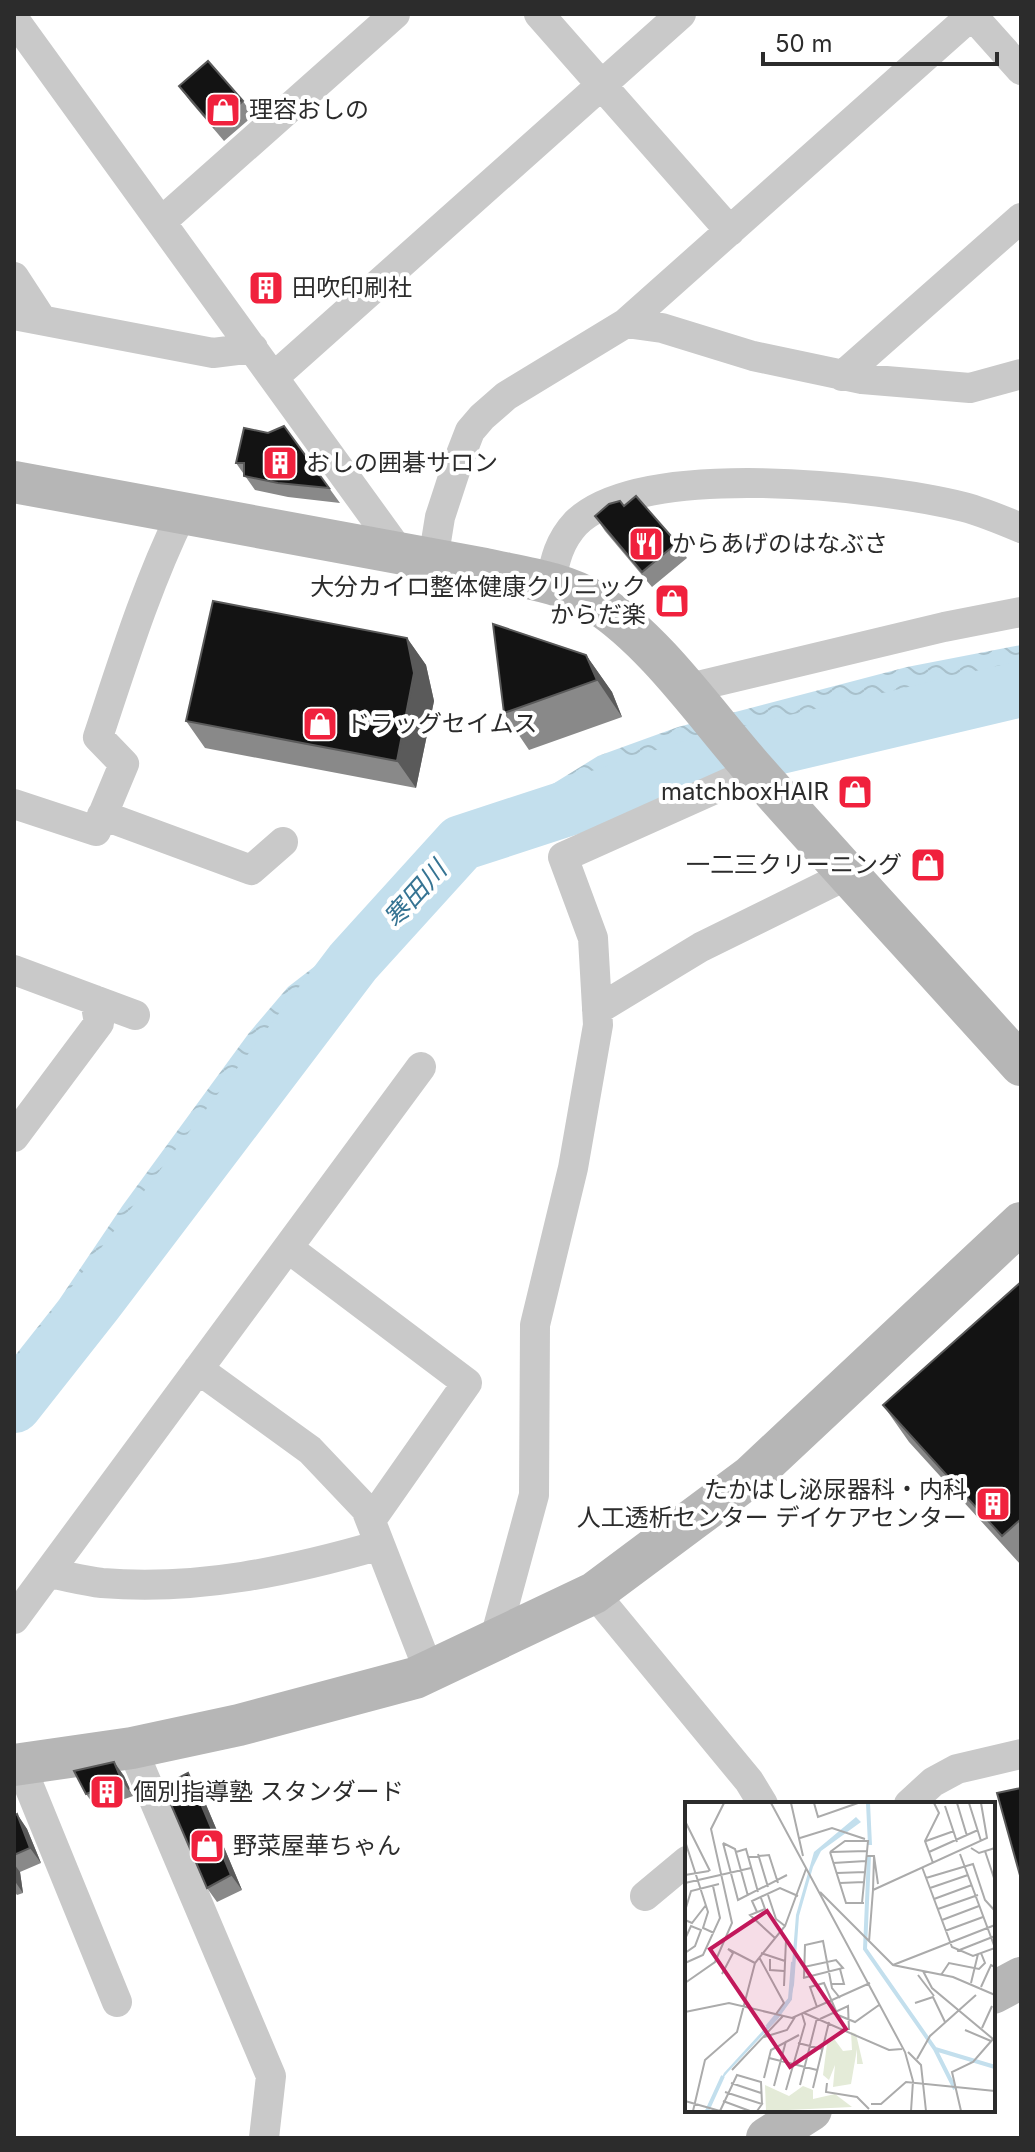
<svg xmlns="http://www.w3.org/2000/svg" width="1035" height="2152" font-family="Inter,'Noto Sans JP',sans-serif">
<defs>
<pattern id="water-waves" width="16" height="10" patternUnits="userSpaceOnUse" patternTransform="scale(2)"><rect width="16" height="10" fill="#c3dfed"/><path d="M0 5q4-4 8 0t8 0" fill="none" stroke="#a8c0cb"/></pattern>
</defs>
<rect width="100%" height="100%" fill="#fff"/>
<path fill="url(#water-waves)" d="M 1021,645 L 1021,695 L 773,742 L 652,773 L 636,769 L 596,778 L 495,823 L 304,998 L 257,1053 L 171,1164 L 124,1278 L 97,1317 L 14,1418 L 14,1357 L 59,1300 L 123,1205 L 249,1033 L 288,987 L 389,909 L 472,822 L 488,811 L 543,790 L 598,756 L 678,727 L 907,667 Z"/>
<g fill="none" stroke-linecap="round" stroke-linejoin="round">
<path stroke="#c3dfed" stroke-width="56" d="M 14,1405 L 96,1301 L 353,962 L 461,843 L 700,765 L 1021,689"/>
<path stroke="#c9c9c9" stroke-width="30" d="M 539,14 L 730,231
M 971,14 L 1021,70
M 14,19 L 401,554
M 161,222 L 395,14
M 14,277 L 42,320
M 14,315 L 213,353 L 253,348
M 626,323 L 662,328 L 753,356 L 862,379 L 970,388 L 1021,374
M 842,376 L 1021,218
M 274,377 L 681,14
M 433,560 L 440,517 L 458,462 L 470,431 L 482,417 L 506,396 L 626,323 L 973,14
M 550,584 C 555,560 559,541 576,523 C 641,459 880,486 964,507 C 983,512 1002,520 1021,528
M 685,689 L 944,627 L 1021,612
M 14,804 L 96,831 L 124,764 L 98,737 C 123,662 147,584 182,513
M 102,815 L 251,870 L 283,842
M 14,970 L 135,1015
M 597,1010 L 701,947 L 849,874
M 14,1137 L 99,1023 L 95,1000
M 288,1248 L 467,1383 L 371,1520
M 198,1369 L 310,1450 L 366,1509 L 429,1671
M 48,1573 C 66,1576 84,1581 102,1583 C 197,1591 290,1571 380,1545
M 594,1593 L 749,1781 L 763,1804
M 14,1619 L 421,1067
M 494,1642 L 534,1495 L 535,1325 L 573,1168 L 598,1025 L 593,938 L 563,857 L 755,771
M 132,1748 L 271,2076 L 264,2138
M 20,1764 L 117,2002
M 909,1804 L 933,1782 L 957,1769 L 1021,1754
M 645,1896 L 687,1861"/>
<path stroke="#b6b6b6" stroke-width="42" d="M 14,482 L 485,569 C 521,577 563,582 595,602 C 657,642 708,718 757,773 C 844,871 933,967 1021,1065
M 14,1765 L 132,1748 L 239,1725 L 415,1678 L 594,1593 L 751,1476 L 1021,1223
M 993,1993 L 1021,1978
M 767,2138 L 811,2110"/>
</g>
<path fill="#898989" d="M 179,86 L 243,101 L 253,116 L 224,141 L 190,101 Z
M 284,426 L 340,503 L 288,497 L 255,490 L 236,463 L 268,433 Z
M 624,506 L 677,543 L 687,558 L 652,587 L 605,531 L 595,516 Z
M 407,638 L 426,665 L 434,701 L 416,788 L 205,748 L 186,721 Z
M 586,655 L 612,692 L 622,717 L 529,750 L 504,713 Z
M 1021,1282 L 1021,1565 L 909,1442 L 883,1405 Z
M 114,1762 L 124,1776 L 133,1796 L 97,1809 L 86,1794 Z
M 199,1788 L 242,1890 L 217,1902 L 207,1888 Z
M 17,1814 L 27,1829 L 41,1863 L 20,1872 L 23,1893 L 17,1895 L 14,1891 L 14,1816 Z"/>
<path fill="#5a5a5a" d="M 407,638 L 426,665 L 434,701 L 416,788 L 397,761 Z
M 586,655 L 612,692 L 622,717 L 597,680 Z
M 114,1762 L 124,1776 L 133,1796 L 122,1781 Z
M 188,1773 L 199,1788 L 242,1890 L 231,1875 Z
M 17,1814 L 27,1829 L 41,1863 L 30,1848 Z
M 14,1864 L 20,1872 L 23,1893 L 14,1880 Z"/>
<path fill="#131313" stroke="#5a5a5a" stroke-width="2" d="M 208,61 L 243,101 L 214,127 L 179,86 Z
M 284,426 L 329,488 L 278,483 L 244,476 L 244,463 L 236,463 L 244,428 L 268,433 Z
M 636,496 L 677,543 L 642,572 L 595,516 L 609,504 L 620,501 L 624,506 Z
M 213,601 L 407,638 L 414,673 L 397,761 L 186,721 Z
M 493,624 L 586,655 L 597,680 L 504,713 Z
M 1021,1282 L 1021,1519 L 1002,1536 L 883,1405 Z
M 114,1762 L 122,1781 L 86,1794 L 74,1771 Z
M 188,1773 L 231,1875 L 207,1888 L 163,1786 Z
M 1021,1788 L 1021,1879 L 997,1793 Z
M 17,1814 L 30,1848 L 14,1855 L 14,1816 Z"/>
<defs>
<symbol id="shop-square" viewBox="-11 -11 22 22"><rect x="-9" y="-9" width="18" height="18" rx="4" fill="#f0213d" stroke="#fff"/><path d="M-5-2.5h2.3a2.7 3.5 0 0 1 5.4 0H5L5.5 6h-11ZM-1.5-2.5h3a1.5 2.3 0 0 0-3 0Z" fill="#fff"/></symbol>
<symbol id="building-square" viewBox="-11 -11 22 22"><rect x="-9" y="-9" width="18" height="18" rx="4" fill="#f0213d" stroke="#fff"/><path d="M-4-6H4V6H1V3H-1V6H-4ZM-2.5-4.3h1.7v1.8h-1.7ZM.8-4.3h1.7v1.8H.8ZM-2.5-1h1.7V.8h-1.7ZM.8-1h1.7V.8H.8Z" fill="#fff"/></symbol>
<symbol id="restaurant-square" viewBox="-11 -11 22 22"><rect x="-9" y="-9" width="18" height="18" rx="4" fill="#f0213d" stroke="#fff"/><path d="M-5-6h1v4h1v-4h1v4h1v-4h1v5L-1.5 .5V6h-2V.5L-5-1ZM5-6V6H3V1.5H1.5Q1.5-4 5-6Z" fill="#fff"/></symbol>
</defs>
<g fill-rule="evenodd">
<use href="#shop-square" x="203" y="90" width="40" height="40"/>
<use href="#building-square" x="246" y="268" width="40" height="40"/>
<use href="#building-square" x="260" y="443" width="40" height="40"/>
<use href="#restaurant-square" x="626" y="524" width="40" height="40"/>
<use href="#shop-square" x="652" y="581" width="40" height="40"/>
<use href="#shop-square" x="300" y="704" width="40" height="40"/>
<use href="#shop-square" x="835" y="772" width="40" height="40"/>
<use href="#shop-square" x="908" y="845" width="40" height="40"/>
<use href="#building-square" x="973" y="1484" width="40" height="40"/>
<use href="#building-square" x="87" y="1772" width="40" height="40"/>
<use href="#shop-square" x="187" y="1826" width="40" height="40"/>
</g>
<g text-anchor="middle" stroke-width="8" stroke-linejoin="round" paint-order="stroke">
<g font-size="24" fill="#2c2c2c" stroke="#fff" text-anchor="start">
<text x="249" y="118">理容おしの</text>
<text x="292" y="296">田吹印刷社</text>
<text x="306" y="471">おしの囲碁サロン</text>
<text x="672" y="552">からあげのはなぶさ</text>
<text x="646" y="595" text-anchor="end">大分カイロ整体健康クリニック<tspan x="646" dy="28">からだ楽</tspan></text>
<text x="346" y="732">ドラッグセイムス</text>
<text x="829" y="800" text-anchor="end">matchboxHAIR</text>
<text x="902" y="873" text-anchor="end">一二三クリーニング</text>
<text x="967" y="1498" text-anchor="end">たかはし泌尿器科・内科<tspan x="967" dy="28">人工透析センター デイケアセンター</tspan></text>
<text x="133" y="1800">個別指導塾 スタンダード</text>
<text x="233" y="1854">野菜屋華ちゃん</text>
</g>
<g font-size="26" font-style="italic" fill="#367493" stroke="#fff">
<text transform="translate(415 894) rotate(-48)" y="9">寒田川</text>
</g>
</g>
<g transform="translate(685 1802)">
<rect width="310" height="310" fill="#fff"/>
<path d="M 166,230 L 171,232 L 178,262 L 172,262 L 172,247 L 166,282 L 148,285 L 150,263 L 144,278 L 138,273 L 142,242 L 147,234 L 158,249 L 167,248 ZM 80,283 L 104,294 L 118,284 L 128,288 L 128,297 L 150,292 L 167,305 L 81,309 Z" fill="#e4ebd8"/>
<path d="M 171,15 L 176,20 L 136,49 L 128,65 L 114,114 L 109,183 L 105,200 L 93,217 L 43,270 L 33,282 L 22,307 L 20,309 L 39,271 L 104,200 L 111,113 L 129,50 Z" fill="#c3dfed"/>
<path fill="none" stroke="#c3dfed" stroke-width="4" d="M 183,1 L 185,43M 184,53 L 180,147 L 250,247 L 270,287M 82,225 L 105,197 L 108,160M 250,247 L 310,265M 22,309 L 38,274"/>
<path fill="none" stroke="#ababab" stroke-width="2" d="M 86,1 L 220,250 L 228,279 L 226,309M 106,1 L 118,54M 129,1 L 133,15 L 173,1M 272,1 L 282,34M 284,1 L 296,39M 260,4 L 272,40M 0,19 L 25,69M 115,36 L 147,26 L 180,37M 0,39 L 23,110 L 18,126 L 29,131M 241,39 L 269,29M 38,41 L 53,98 L 102,73M 38,41 L 50,47 L 63,94M 286,46 L 294,51 L 310,46M 300,49 L 310,79M 51,50 L 61,47 L 73,90M 145,50 L 160,39 L 183,39 L 177,101M 145,50 L 161,101 L 179,101M 146,50 L 182,49M 244,50 L 293,28M 73,52 L 83,85M 181,54 L 189,54 L 193,82M 63,55 L 84,53 L 93,81M 148,61 L 181,59M 248,61 L 240,39 L 254,11 L 249,1M 237,65 L 267,145 L 288,154 L 310,146 L 275,52M 152,71 L 180,70M 0,73 L 24,69M 241,76 L 288,62 L 300,98 L 310,109M 0,81 L 66,66M 155,81 L 179,80M 245,86 L 283,73M 188,88 L 189,55M 135,90 L 208,163 L 268,175 L 310,193M 83,93 L 91,117 L 100,124M 76,96 L 80,107 L 65,113 L 90,136M 249,97 L 287,83M 253,107 L 293,93M 0,109 L 6,89 L 34,82M 72,110 L 67,99 L 95,86 L 113,94M 0,118 L 7,121 L 21,103M 257,118 L 294,104M 260,129 L 298,115M 0,137 L 6,124 L 16,128 L 10,144 L 0,151M 184,140 L 188,88 L 302,36 L 296,1M 272,149 L 310,134M 76,151 L 100,159M 74,155 L 99,201 L 91,212M 85,157 L 85,168 L 99,169M 0,161 L 18,153 L 35,116 L 28,84M 208,163 L 310,123M 238,169 L 247,186 L 308,237M 37,172 L 48,151 L 43,147 L 70,161M 233,173 L 249,194M 256,173 L 264,161 L 294,167 L 300,161 L 296,151M 119,175 L 120,143 L 138,139 L 147,186 L 155,196M 118,176 L 158,166 L 151,158 L 119,165M 0,181 L 30,160 L 47,121 L 26,27 L 39,1M 286,181 L 293,152M 147,182 L 159,182 L 155,167M 99,184 L 101,138M 296,185 L 306,163 L 310,165M 230,201 L 248,195 L 260,220M 132,205 L 125,185 L 139,181 L 151,209M 0,210 L 44,201 L 107,216 L 185,181M 119,211 L 204,248 L 217,247M 148,211 L 170,220 L 194,203M 135,217 L 163,204 L 164,228M 297,226 L 307,204M 280,228 L 306,239M 79,235 L 102,228 L 110,215M 113,241 L 137,247M 223,250 L 236,263 L 241,309M 84,256 L 132,268M 232,257 L 245,234 L 291,193M 47,268 L 98,214M 79,276 L 86,248 L 114,233M 46,281 L 76,291M 142,281 L 141,290 L 172,295 L 184,307M 115,283 L 132,216M 89,284 L 101,239M 128,286 L 144,220M 101,288 L 120,222 L 117,212M 40,290 L 77,302 L 72,309M 0,299 L 35,309M 38,299 L 65,309M 186,302 L 196,302 L 221,280 L 310,289M 8,309 L 20,258 L 52,230 L 70,161 L 100,124 L 121,67M 35,309 L 52,273 L 76,280 L 77,302M 276,309 L 267,270 L 288,260 L 308,237"/>
<path fill="#c2185b" fill-opacity="0.15" stroke="#c2185b" stroke-width="4" d="M 82,109 L 161,227 L 105,265 L 25,147 Z"/>
<rect width="310" height="310" fill="none" stroke="#2c2c2c" stroke-width="4"/>
</g>
<rect width="1035" height="2152" fill="none" stroke="#2c2c2c" stroke-width="32"/>
<path d="M763 52v12h234v-12" fill="none" stroke="#2c2c2c" stroke-width="4"/>
<text x="775" y="52" font-size="24" fill="#2c2c2c" stroke="#ffffff" stroke-width="6" paint-order="stroke">50 m</text>
</svg>
